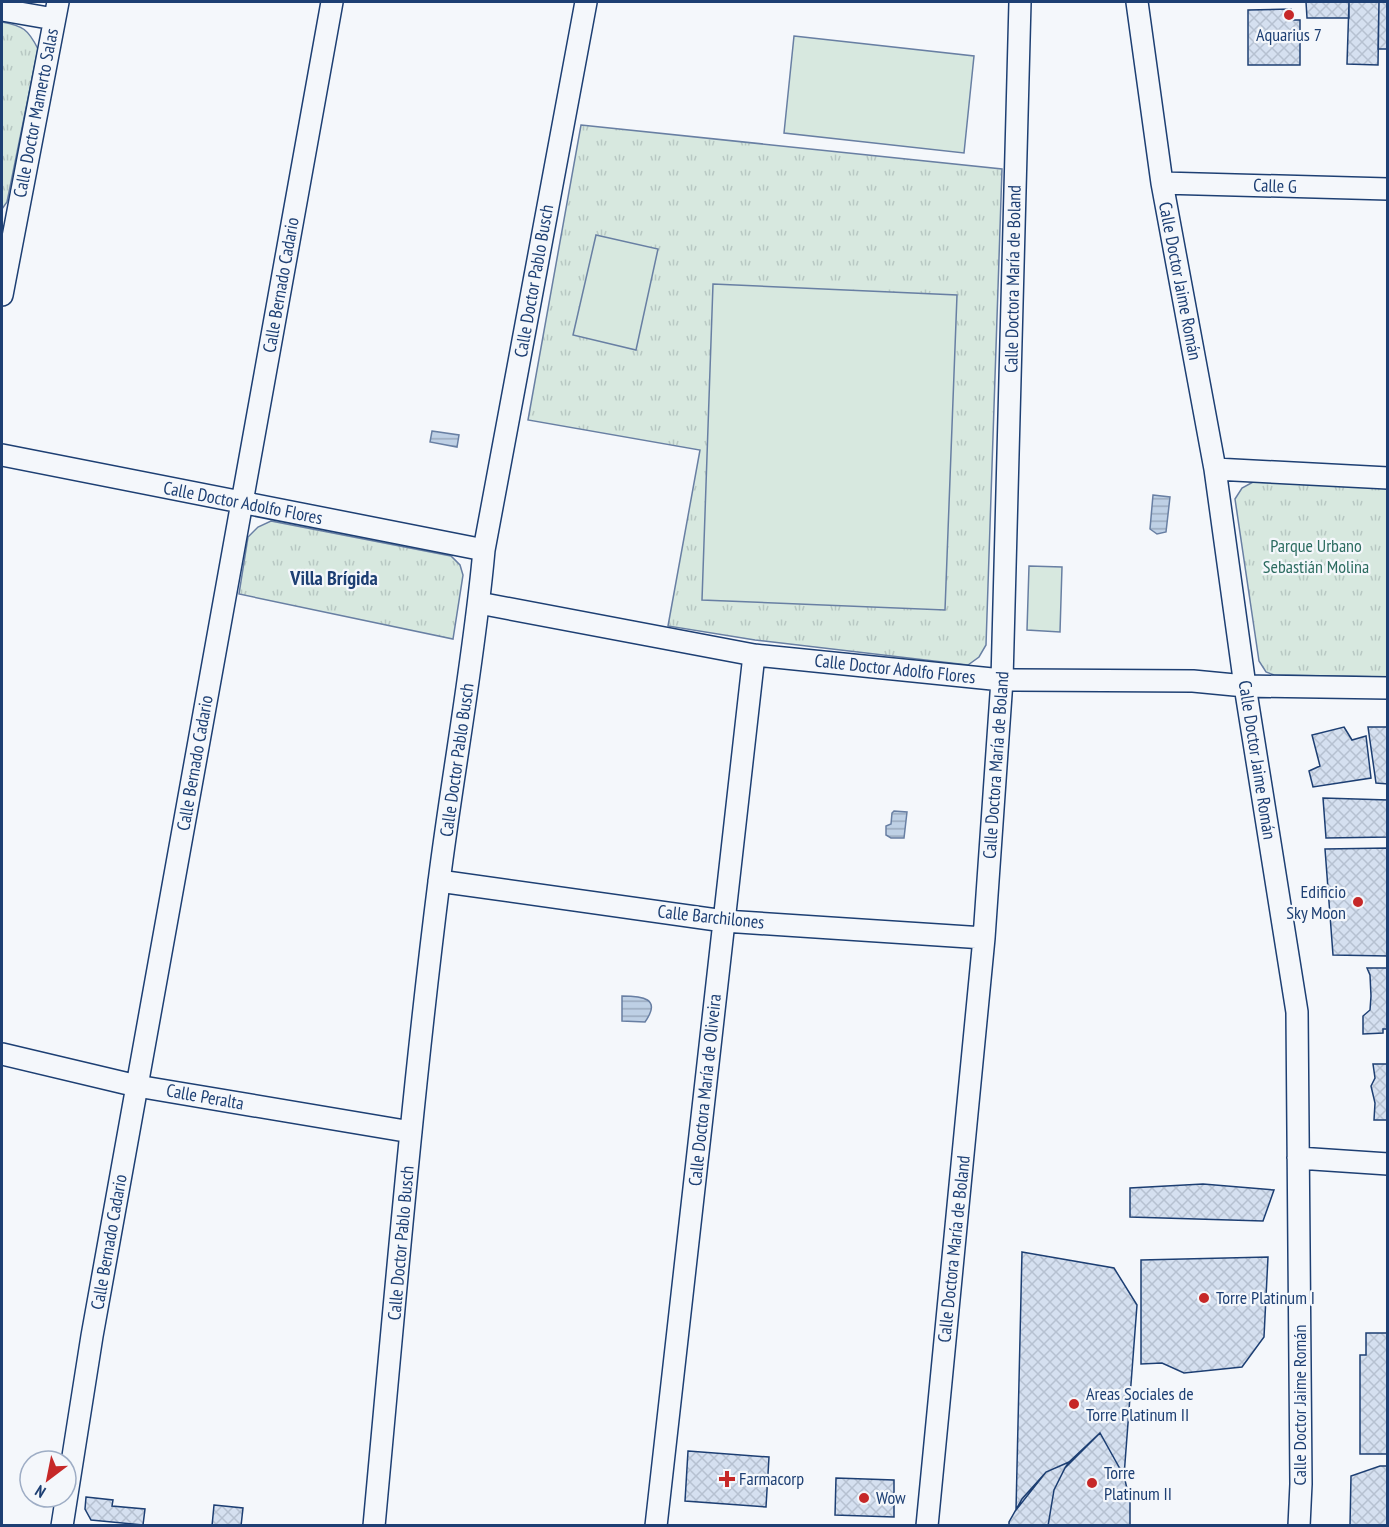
<svg xmlns="http://www.w3.org/2000/svg" width="1389" height="1527" font-family="'PT Sans Narrow',sans-serif">
<defs>
<pattern id="park-tufts" width="24" height="20" patternUnits="userSpaceOnUse" patternTransform="scale(1.5)"><rect width="24" height="20" fill="#d7e8df"/><path d="M3 7l-1-3M5 7V3M7 7l1-3M15 17l-1-3M17 17v-4M19 17l1-3" fill="none" stroke="#b8c8c3"/></pattern>
<pattern id="water-rules" width="6" height="5" patternUnits="userSpaceOnUse" patternTransform="scale(1.5)"><rect width="6" height="5" fill="#bed0e5"/><path d="M0 2.5h6" fill="none" stroke="#9aaabe"/></pattern>
<pattern id="building-cross-hatch" width="8" height="8" patternUnits="userSpaceOnUse" patternTransform="scale(1.5)"><rect width="8" height="8" fill="#d5e0f0"/><path d="M0 0l8 8M0 8l8-8" fill="none" stroke="#b6c1d1"/></pattern>
</defs>
<rect width="100%" height="100%" fill="#f4f7fb"/>
<path fill="url(#park-tufts)" stroke="#687fa3" stroke-width="1.5" d="M 2,22 C 23,26 28,29 38,49 L 7,202 L 2,209 Z
M 581,125 L 1002,169 L 986,645 L 979,657 L 968,665 L 755,640 L 668,626 L 700,450 L 528,420 Z
M 1253,482 L 1387,488 L 1387,677 L 1274,675 L 1266,672 L 1259,661 L 1235,499 L 1242,488 Z
M 271,521 L 451,556 L 460,565 L 463,575 L 453,639 L 239,594 L 248,537 L 258,527 Z"/>
<path fill="#d7e8df" stroke="#687fa3" stroke-width="1.5" d="M 794,36 L 974,56 L 964,153 L 784,133 Z
M 596,235 L 658,249 L 636,350 L 573,335 Z
M 713,284 L 957,295 L 945,610 L 702,600 Z
M 1029,566 L 1062,567 L 1060,632 L 1027,630 Z"/>
<path fill="url(#water-rules)" stroke="#687fa3" stroke-width="1.5" d="M 432,431 L 459,435 L 457,447 L 430,442 Z
M 1153,495 L 1170,497 L 1166,532 L 1157,534 L 1150,529 Z
M 894,811 L 907,812 L 904,838 L 891,838 L 886,835 L 886,826 L 891,824 L 892,813 Z
M 622,996 C 642,996 662,998 645,1022 L 622,1021 Z"/>
<path fill="url(#building-cross-hatch)" stroke="#1d3f73" stroke-width="1.5" d="M 1306,2 L 1349,2 L 1349,18 L 1307,18 Z
M 1349,2 L 1379,2 L 1378,65 L 1347,64 Z
M 1379,2 L 1388,2 L 1388,49 L 1378,49 Z
M 1291,9 L 1291,20 L 1300,20 L 1300,65 L 1248,65 L 1248,10 Z
M 1344,727 L 1352,740 L 1366,736 L 1371,778 L 1313,787 L 1309,771 L 1320,766 L 1312,735 Z
M 1368,727 L 1388,727 L 1388,784 L 1376,783 Z
M 1323,798 L 1388,800 L 1388,837 L 1326,838 Z
M 1388,848 L 1388,956 L 1333,955 L 1325,849 Z
M 1367,968 L 1388,968 L 1388,1029 L 1383,1029 L 1383,1033 L 1363,1034 L 1363,1016 L 1370,1010 L 1371,996 L 1370,975 Z
M 1373,1064 L 1388,1064 L 1388,1120 L 1374,1120 L 1375,1103 L 1371,1086 L 1375,1078 Z
M 1203,1184 L 1274,1190 L 1263,1221 L 1130,1217 L 1130,1188 Z
M 1022,1252 L 1114,1268 L 1137,1305 L 1124,1476 L 1100,1433 L 1069,1462 L 1046,1472 L 1016,1510 Z
M 1268,1257 L 1264,1337 L 1242,1367 L 1184,1373 L 1162,1363 L 1141,1364 L 1141,1260 Z
M 1366,1333 L 1388,1333 L 1388,1454 L 1360,1454 L 1360,1355 L 1366,1355 Z
M 1100,1433 L 1124,1476 L 1130,1501 L 1130,1526 L 1048,1526 L 1054,1490 L 1065,1468 Z
M 688,1451 L 769,1457 L 766,1507 L 685,1501 Z
M 1069,1462 L 1065,1468 L 1054,1490 L 1048,1526 L 1009,1526 L 1009,1522 L 1022,1499 L 1046,1472 Z
M 1380,1466 L 1388,1466 L 1388,1526 L 1350,1526 L 1351,1476 Z
M 836,1478 L 894,1480 L 894,1517 L 835,1515 Z
M 86,1497 L 113,1500 L 112,1506 L 145,1509 L 143,1525 L 91,1520 L 85,1509 Z
M 214,1505 L 243,1508 L 241,1526 L 212,1526 Z"/>
<g fill="none" stroke-linecap="round" stroke-linejoin="round">
<defs>
<path id="street" d="M 1137,2 L 1162,183 L 1215,469 L 1245,686 L 1297,1012 L 1301,1484 L 1299,1526
M 2,10 L 54,19
M 1162,183 L 1388,189
M 2,295 L 58,2
M 2,455 L 484,550
M 1215,469 L 1388,478
M 479,603 L 754,655 L 1002,680 L 1193,681 L 1245,686 L 1388,688
M 439,881 L 724,921 L 984,938
M 2,1054 L 137,1086 L 411,1132
M 1298,1158 L 1388,1164
M 62,1526 L 92,1336 L 332,2
M 374,1526 C 394,1311 412,1096 439,882 C 453,771 474,661 484,550 L 586,2
M 656,1526 L 754,655
M 927,1526 L 984,938 L 1002,680 L 1020,2"/>
</defs>
<use href="#street" stroke="#1d3f73" stroke-width="24"/>
<use href="#street" stroke="#f4f7fb" stroke-width="21"/>
</g>
<g fill="#c62828" stroke="#f4f7fb" stroke-width="2">
<circle cx="1289" cy="15" r="6"/>
<circle cx="1358" cy="902" r="6"/>
<circle cx="1204" cy="1298" r="6"/>
<circle cx="1074" cy="1404" r="6"/>
<path d="M724 1470h6v6h6v6h-6v6h-6v-6h-6v-6h6z"/>
<circle cx="1092" cy="1483" r="6"/>
<circle cx="864" cy="1498" r="6"/>
</g>
<g text-anchor="middle" stroke-width="4.5" stroke-linejoin="round" paint-order="stroke">
<g font-size="18" fill="#1d3f73" stroke="#f4f7fb" text-anchor="start">
<text x="1289" y="41" text-anchor="middle">Aquarius 7</text>
<text x="1346" y="898" text-anchor="end">Edificio<tspan x="1346" dy="21">Sky Moon</tspan></text>
<text x="1216" y="1304">Torre Platinum I</text>
<text x="1086" y="1400">Areas Sociales de<tspan x="1086" dy="21">Torre Platinum II</tspan></text>
<text x="1104" y="1479">Torre<tspan x="1104" dy="21">Platinum II</tspan></text>
<text x="739" y="1485">Farmacorp</text>
<text x="876" y="1504">Wow</text>
</g>
<g font-size="18" fill="#1d3f73" stroke="#f4f7fb">
<text transform="translate(36 113) rotate(-79)" y="6">Calle Doctor Mamerto Salas</text>
<text transform="translate(1275 186) rotate(2)" y="6">Calle G</text>
<text transform="translate(1013 279) rotate(-89)" y="6">Calle Doctora María de Boland</text>
<text transform="translate(534 281) rotate(-80)" y="6">Calle Doctor Pablo Busch</text>
<text transform="translate(1180 281) rotate(79)" y="6">Calle Doctor Jaime Román</text>
<text transform="translate(281 285) rotate(-80)" y="6">Calle Bernado Cadario</text>
<text transform="translate(243 503) rotate(11)" y="6">Calle Doctor Adolfo Flores</text>
<text transform="translate(895 669) rotate(6)" y="6">Calle Doctor Adolfo Flores</text>
<text transform="translate(457 760) rotate(-82)" y="6">Calle Doctor Pablo Busch</text>
<text transform="translate(1257 760) rotate(81)" y="6">Calle Doctor Jaime Román</text>
<text transform="translate(195 763) rotate(-80)" y="6">Calle Bernado Cadario</text>
<text transform="translate(996 765) rotate(-86)" y="6">Calle Doctora María de Boland</text>
<text transform="translate(711 917) rotate(6)" y="6">Calle Barchilones</text>
<text transform="translate(705 1090) rotate(-84)" y="6">Calle Doctora María de Oliveira</text>
<text transform="translate(205 1097) rotate(10)" y="6">Calle Peralta</text>
<text transform="translate(109 1242) rotate(-80)" y="6">Calle Bernado Cadario</text>
<text transform="translate(401 1243) rotate(-85)" y="6">Calle Doctor Pablo Busch</text>
<text transform="translate(954 1249) rotate(-84)" y="6">Calle Doctora María de Boland</text>
<text transform="translate(1300 1405) rotate(-90)" y="6">Calle Doctor Jaime Román</text>
</g>
<g font-size="18" fill="#2c6c60" stroke="#f4f7fb">
<text x="1316" y="552">Parque Urbano<tspan x="1316" dy="21">Sebastián Molina</tspan></text>
</g>
<g font-size="20" font-weight="bold" fill="#1d3f73" stroke="#f4f7fb">
<text x="334" y="585">Villa Brígida</text>
</g>
</g>
<rect width="1389" height="1527" fill="none" stroke="#1d3f73" stroke-width="6"/>
<g transform="translate(48 1479) rotate(212)"><circle r="28" fill="#f4f7fb" stroke="#9eadc5" stroke-width="1.5"/>
<path d="M0-4.5L10 22L0 15L-10 22Z" fill="#c62828"/>
<text y="-9" font-size="16" font-weight="bold" text-anchor="middle" fill="#1d3f73">N</text>
</g>
</svg>
